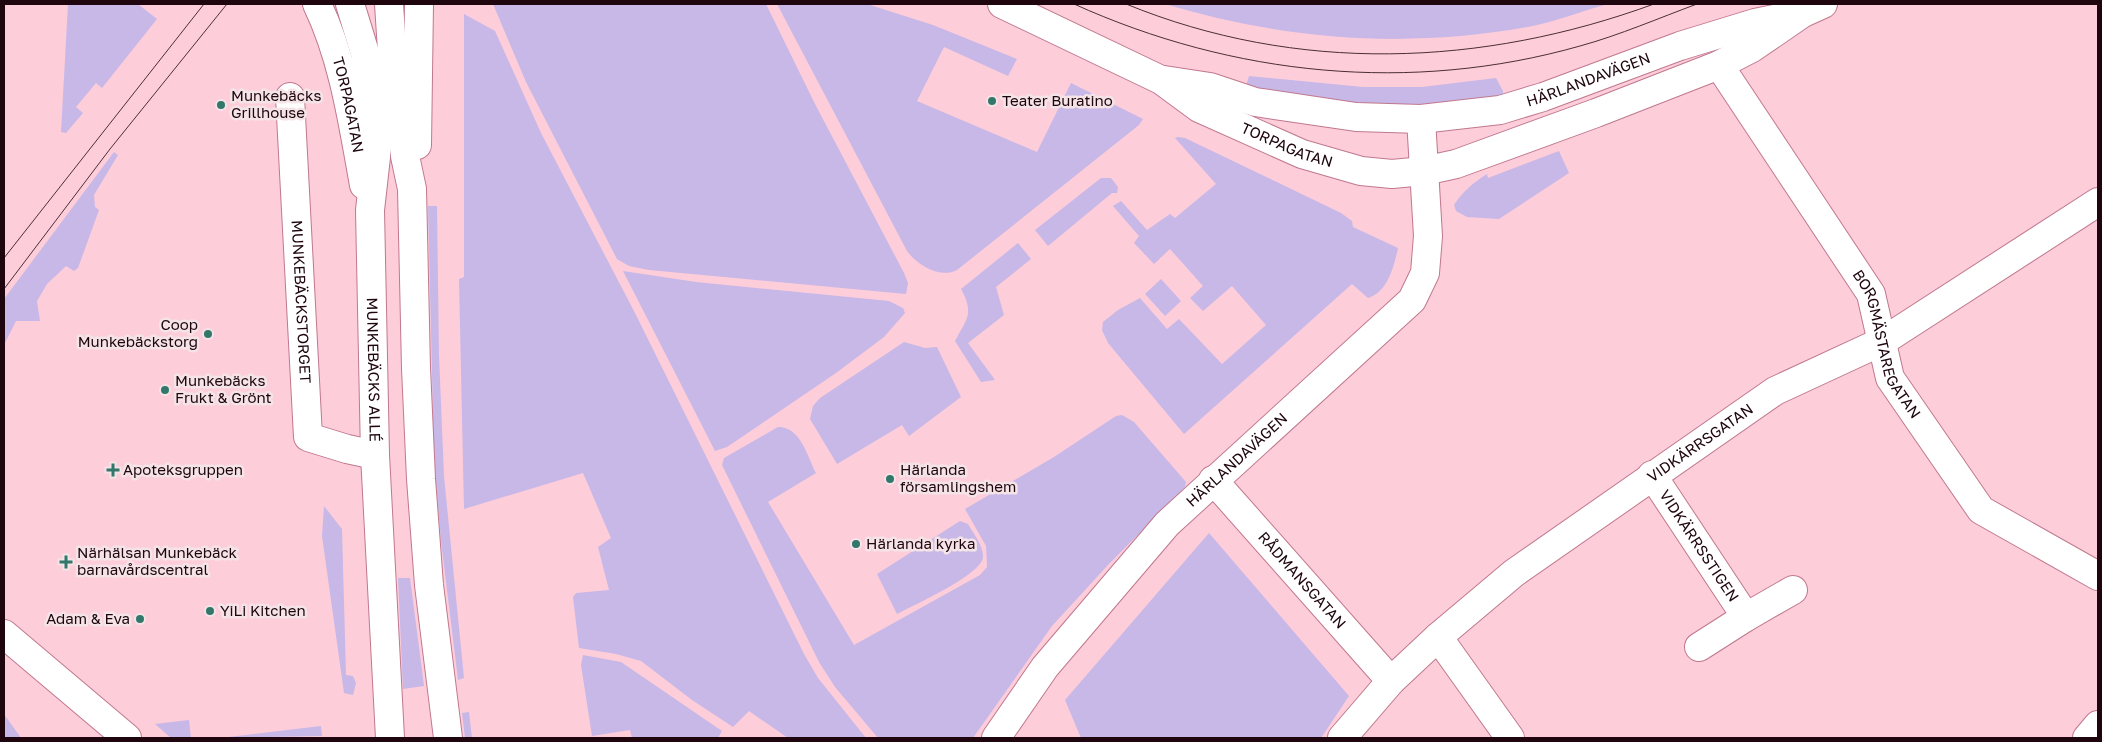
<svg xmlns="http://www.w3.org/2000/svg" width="2102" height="742" font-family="'Golos Text',sans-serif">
<rect width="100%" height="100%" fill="#fdcdda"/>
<path fill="#c7b8e7" d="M 68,4 L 138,4 L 157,19 L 102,88 L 96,83 L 76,107 L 83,113 L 66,133 L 61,132 Z
M 493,4 L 766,4 L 815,104 L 904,273 L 908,283 L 906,294 L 649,270 L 629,266 L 617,259 L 526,82 Z
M 777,4 L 867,4 L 933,25 L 1017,59 L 1008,76 L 944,47 L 917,101 L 1037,152 L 1071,83 L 1143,119 L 1139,125 L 957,270 C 940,279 917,265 907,251 Z
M 1165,4 L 1608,4 C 1582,11 1555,22 1528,27 C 1406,49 1284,40 1165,4 Z
M 464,14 L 495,31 L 541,133 L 635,313 L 804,654 L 818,678 L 866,738 L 788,738 L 749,711 L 733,727 L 692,700 L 641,661 L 616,654 L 579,648 L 573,597 L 576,593 L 609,590 L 598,547 L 611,538 L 583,473 L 464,509 L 459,279 L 464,277 Z
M 1249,76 L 1363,87 L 1422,87 L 1496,78 L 1503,91 L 1503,100 L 1447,107 L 1331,104 L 1246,86 Z
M 1178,137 L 1185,138 L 1341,213 L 1352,221 L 1353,227 L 1398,248 C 1394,266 1388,292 1368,298 L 1352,284 L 1184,434 L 1108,343 L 1102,330 L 1103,322 L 1118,310 L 1140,298 L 1167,329 L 1179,319 L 1222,364 L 1266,325 L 1232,286 L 1203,311 L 1190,298 L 1203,286 L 1170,249 L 1154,264 L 1134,243 L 1139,236 L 1113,206 L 1121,201 L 1147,230 L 1170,214 L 1175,218 L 1216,184 L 1175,138 Z
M 1559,151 L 1569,173 L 1499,219 L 1467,217 L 1456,211 L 1454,205 C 1463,191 1473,183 1487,174 L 1488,178 Z
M 114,152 L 118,155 L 94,195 L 95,207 L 99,210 L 78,268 L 74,271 L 66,266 L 47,284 L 37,301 L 40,321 L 16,321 L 4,345 L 4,299 Z
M 1101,178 L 1111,178 L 1118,187 L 1117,193 L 1112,193 L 1048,246 L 1035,230 Z
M 428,206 L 437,206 L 439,355 L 444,476 L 464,678 L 458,680 L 441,541 L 434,459 Z
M 1018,243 L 1031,259 L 996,287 L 1004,315 L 968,343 L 995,380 L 981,382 L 955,341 C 966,319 975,315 961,289 Z
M 623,271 L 696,282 L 889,301 L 903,308 L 905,313 L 884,337 L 836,373 L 727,447 L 715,451 Z
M 1161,279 L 1181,301 L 1165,316 L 1145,294 Z
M 904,342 L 925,348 L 937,347 L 961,397 L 909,436 L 902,425 L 837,464 L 810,419 L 813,406 L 820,398 Z
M 1122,415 L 1134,422 L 1186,482 L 1185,487 L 1108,565 L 1052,626 L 973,738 L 878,738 L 835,687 L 819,662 L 722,465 L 724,458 L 778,427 C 801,427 807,456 816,473 L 768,502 L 854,645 L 980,575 L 987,567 L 986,546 L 965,509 L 1054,457 L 1116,416 Z
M 324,506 L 342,529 L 346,675 L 353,676 L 356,683 L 353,695 L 344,693 L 322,536 Z
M 960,521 L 968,524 C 973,533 983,545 983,556 C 984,574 913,605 897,614 L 877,574 Z
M 1209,533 L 1349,696 L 1321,738 L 1081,738 L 1065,700 Z
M 410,578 L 424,686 L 403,689 L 398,578 Z
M 583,655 L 621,662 L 722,731 L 718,738 L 632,738 L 630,730 L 592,736 L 581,665 Z
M 469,712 L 472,738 L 465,738 L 462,713 Z
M 4,714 L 21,738 L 4,738 Z
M 189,720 L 191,738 L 171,738 L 155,724 Z
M 321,726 L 322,736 L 220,738 Z"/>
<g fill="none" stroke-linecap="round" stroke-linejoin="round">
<defs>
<g id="minor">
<path id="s1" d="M 1719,65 L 1871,294 L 1890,378 L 1981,510 L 2098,576"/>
<path id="s2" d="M 290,97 L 308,437 L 347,449 L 375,455"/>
<path id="s3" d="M 1652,475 L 1746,617 L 1699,647"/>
<path id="s4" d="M 1213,480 L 1391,681"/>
<path d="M 1746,617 L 1793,590"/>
<path d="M 4,634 L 127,738"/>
<path d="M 1438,637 L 1510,738"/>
<path id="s5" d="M 996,738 L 1045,667 L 1167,524 L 1412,300 L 1425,273 L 1428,236 L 1421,119"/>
<path id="s6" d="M 1342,738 L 1391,681 L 1438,637 L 1514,573 L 1775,391 L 1883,341 L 2098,202"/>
<path d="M 2087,738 L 2098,725"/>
</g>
<g id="tertiary">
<path id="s7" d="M 317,4 C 344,60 353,125 364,185"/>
<path id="s8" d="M 350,4 L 365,53 L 376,131 L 376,157 L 370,210 L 375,455 L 390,738"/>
<path d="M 389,4 L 393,66 L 405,156 L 412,189 L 416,368 L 421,479 L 429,585 L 448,738"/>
<path id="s9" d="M 1002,4 L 1161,80 L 1199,108 L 1302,154 L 1361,171 L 1392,174 L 1424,171 L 1456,164 L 1596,113 L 1719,65 L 1752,48 L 1803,13"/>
<path id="s10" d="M 1164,80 L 1210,87 L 1255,102 L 1356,117 L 1421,119 L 1500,110 L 1543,97 L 1680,46 L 1755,23 L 1803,13 L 1823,4"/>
<path d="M 417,145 L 419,4"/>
</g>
</defs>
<use href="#minor" stroke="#c0788e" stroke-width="30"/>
<use href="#tertiary" stroke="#c0788e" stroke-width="30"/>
<use href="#minor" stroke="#fff" stroke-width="28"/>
<use href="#tertiary" stroke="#fff" stroke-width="28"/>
<path stroke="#4b2e37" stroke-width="1" d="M 1074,4 C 1233,76 1411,94 1580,46 C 1620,35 1659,18 1697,4
M 1126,4 C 1297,74 1482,67 1654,4
M 4,258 L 204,4
M 4,289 L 110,149 L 227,4"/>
</g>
<g fill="#33776b" stroke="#f4e4e8" stroke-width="2">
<circle cx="992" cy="101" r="5"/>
<circle cx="221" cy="105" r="5"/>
<circle cx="208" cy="334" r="5"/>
<circle cx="165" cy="390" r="5"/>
<path d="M110.5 462.5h5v5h5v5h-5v5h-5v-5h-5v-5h5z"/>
<circle cx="890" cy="479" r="5"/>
<circle cx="856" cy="544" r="5"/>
<path d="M63.5 554.5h5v5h5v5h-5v5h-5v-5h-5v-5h5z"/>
<circle cx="210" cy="611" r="5"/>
<circle cx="140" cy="619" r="5"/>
</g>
<g text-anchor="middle" stroke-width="5" stroke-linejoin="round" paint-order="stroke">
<g font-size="15" fill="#1e050e" stroke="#f4e4e8">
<text dy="5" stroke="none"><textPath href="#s10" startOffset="434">HÄRLANDAVÄGEN</textPath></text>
<text dy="5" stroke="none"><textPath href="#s7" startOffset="106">TORPAGATAN</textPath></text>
<text dy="5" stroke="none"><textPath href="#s9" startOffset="319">TORPAGATAN</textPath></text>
<text dy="5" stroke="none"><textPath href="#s2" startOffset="205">MUNKEBÄCKSTORGET</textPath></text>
<text dy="5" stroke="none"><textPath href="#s1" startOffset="328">BORGMÄSTAREGATAN</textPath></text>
<text dy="5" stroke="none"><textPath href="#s8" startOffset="369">MUNKEBÄCKS ALLÉ</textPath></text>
<text dy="5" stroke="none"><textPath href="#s6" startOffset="466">VIDKÄRRSGATAN</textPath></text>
<text dy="5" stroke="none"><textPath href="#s5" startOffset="369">HÄRLANDAVÄGEN</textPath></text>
<text dy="5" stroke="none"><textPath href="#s3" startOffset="85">VIDKÄRRSSTIGEN</textPath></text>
<text dy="5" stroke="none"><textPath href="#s4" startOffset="134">RÅDMANSGATAN</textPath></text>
</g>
<g font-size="15" fill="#1e050e" stroke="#f4e4e8" text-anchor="start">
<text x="231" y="101">Munkebäcks<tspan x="231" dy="17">Grillhouse</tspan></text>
<text x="1002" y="106">Teater Buratino</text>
<text x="198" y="330" text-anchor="end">Coop<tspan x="198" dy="17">Munkebäckstorg</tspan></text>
<text x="175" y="386">Munkebäcks<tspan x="175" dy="17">Frukt &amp; Grönt</tspan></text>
<text x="123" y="475">Apoteksgruppen</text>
<text x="900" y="475">Härlanda<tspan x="900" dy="17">församlingshem</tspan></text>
<text x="866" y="549">Härlanda kyrka</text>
<text x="77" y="558">Närhälsan Munkebäck<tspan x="77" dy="17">barnavårdscentral</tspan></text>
<text x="220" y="616">YiLi Kitchen</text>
<text x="130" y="624" text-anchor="end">Adam &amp; Eva</text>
</g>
</g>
<rect width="2102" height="742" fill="none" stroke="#1e050e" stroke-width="10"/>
</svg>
